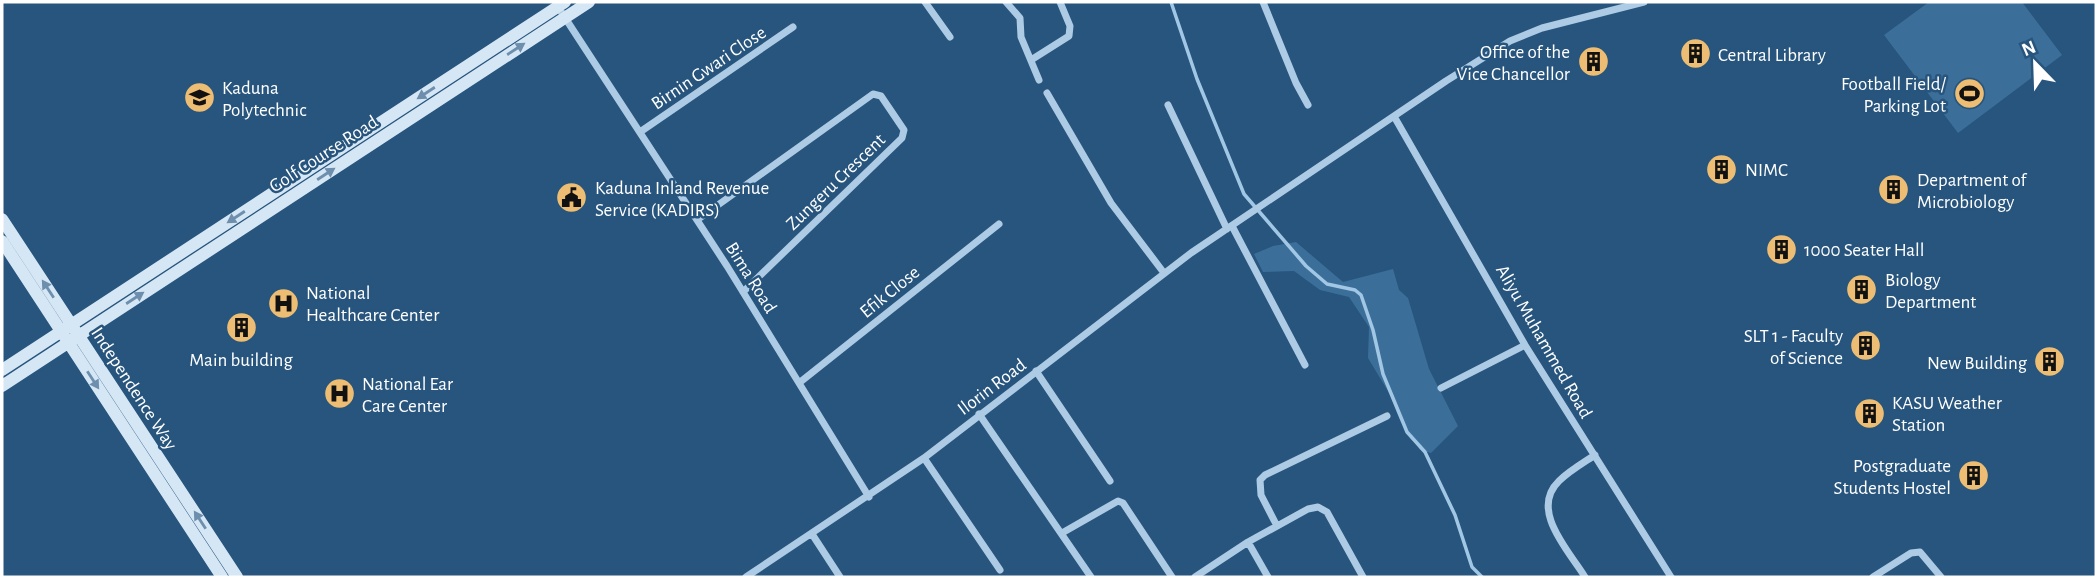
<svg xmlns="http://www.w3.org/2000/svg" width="2098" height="579" font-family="'Alegreya Sans',sans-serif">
<rect width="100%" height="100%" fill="#27557d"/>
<path fill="#3b6f9a" d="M 1929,2 L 2022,2 L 2062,55 L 1958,133 L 1884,35 Z
M 1296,242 L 1343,282 L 1393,269 L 1399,290 L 1408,298 L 1429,369 L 1458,426 L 1431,453 L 1420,450 L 1400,420 L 1389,393 L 1368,358 L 1369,327 L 1349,297 L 1320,290 L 1294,271 L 1263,272 L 1254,254 L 1273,246 Z"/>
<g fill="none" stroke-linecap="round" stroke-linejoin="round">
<path stroke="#a1c7e5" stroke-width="3.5" d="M 1171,2 L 1197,79 L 1244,194 L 1306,266 L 1327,284 L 1355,290 L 1361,295 L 1373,330 L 1383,374 L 1407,432 L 1425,452 L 1455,515 L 1472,567 L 1482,577"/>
<path stroke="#adcbe4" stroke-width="7" d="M 925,2 L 950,37
M 1006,2 L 1020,18 L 1021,37 L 1039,80
M 1263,2 L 1296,83 L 1308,105
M 558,7 L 727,266 L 869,497
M 1031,60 L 1069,36 L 1070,26 L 1060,2
M 1047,93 L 1111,203 L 1164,273
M 1168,105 L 1227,229
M 1395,118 L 1525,345 L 1671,577
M 640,132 L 793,27
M 697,220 L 873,94 L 881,96 L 904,130 L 902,138 L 743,292
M 1232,226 L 1305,365
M 1036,371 L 1110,481
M 799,383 L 999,224
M 1441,388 L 1525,345
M 979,414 L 1091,577
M 924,458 L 1000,570
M 1277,526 L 1261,495 L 1260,480 L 1265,475 L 1387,416
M 1062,533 L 1118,501 L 1123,503 L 1172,577
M 812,534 L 840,577
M 1248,542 L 1268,577
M 746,577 L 924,458 L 1191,253 L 1446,81 L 1510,41 L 1542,28 L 1644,2
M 1195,577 L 1248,542 L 1308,509 L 1318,507 L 1327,512 L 1363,577
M 1585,577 C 1569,551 1529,510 1559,481 C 1569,471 1583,463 1595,455
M 1873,577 L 1911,553 L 1920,552 L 1941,577"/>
<path stroke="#d5e6f5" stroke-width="12" d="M 2,219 L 237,577
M 2,241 L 222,577
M 2,370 L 565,2
M 2,386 L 589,2"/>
</g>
<defs><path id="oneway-solid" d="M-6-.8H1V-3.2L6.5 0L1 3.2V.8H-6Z" transform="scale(1.75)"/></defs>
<g fill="#6d8fad">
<use href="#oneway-solid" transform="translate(516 49) rotate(-33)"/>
<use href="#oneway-solid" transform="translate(426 93) rotate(147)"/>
<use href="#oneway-solid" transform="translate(326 174) rotate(-33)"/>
<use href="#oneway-solid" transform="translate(236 217) rotate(147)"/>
<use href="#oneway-solid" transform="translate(48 289) rotate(-123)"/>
<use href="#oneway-solid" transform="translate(135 298) rotate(-33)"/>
<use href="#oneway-solid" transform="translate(93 380) rotate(57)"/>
<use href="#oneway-solid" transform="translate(200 520) rotate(-123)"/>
</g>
<defs>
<symbol id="building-disc" viewBox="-11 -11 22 22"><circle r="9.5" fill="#ecbd73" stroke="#27557d"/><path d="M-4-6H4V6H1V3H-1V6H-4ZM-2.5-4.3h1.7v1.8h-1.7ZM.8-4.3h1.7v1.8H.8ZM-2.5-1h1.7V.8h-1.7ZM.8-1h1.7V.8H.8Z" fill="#111"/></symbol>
<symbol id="stadium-disc" viewBox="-11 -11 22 22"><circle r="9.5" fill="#ecbd73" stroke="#27557d"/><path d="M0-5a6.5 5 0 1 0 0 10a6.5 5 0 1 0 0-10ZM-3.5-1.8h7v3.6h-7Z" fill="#111"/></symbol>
<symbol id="university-disc" viewBox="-11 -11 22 22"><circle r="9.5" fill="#ecbd73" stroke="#27557d"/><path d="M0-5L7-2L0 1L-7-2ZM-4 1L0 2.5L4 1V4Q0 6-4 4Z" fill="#111"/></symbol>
<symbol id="civic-disc" viewBox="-11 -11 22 22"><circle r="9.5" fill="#ecbd73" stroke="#27557d"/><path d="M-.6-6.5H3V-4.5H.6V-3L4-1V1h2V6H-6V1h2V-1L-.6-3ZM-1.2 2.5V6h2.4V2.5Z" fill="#111"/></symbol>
<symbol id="hospital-disc" viewBox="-11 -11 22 22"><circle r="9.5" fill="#ecbd73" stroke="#27557d"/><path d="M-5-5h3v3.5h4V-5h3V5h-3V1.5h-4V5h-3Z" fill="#111"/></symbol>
</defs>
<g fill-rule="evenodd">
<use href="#building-disc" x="1678" y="36" width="35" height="35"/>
<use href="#building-disc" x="1576" y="44" width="35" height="35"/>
<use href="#stadium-disc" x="1952" y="76" width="35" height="35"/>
<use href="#university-disc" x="182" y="80" width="35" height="35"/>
<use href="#building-disc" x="1704" y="152" width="35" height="35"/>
<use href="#building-disc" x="1876" y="172" width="35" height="35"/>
<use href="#civic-disc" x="554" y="180" width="35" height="35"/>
<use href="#building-disc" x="1764" y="232" width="35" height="35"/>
<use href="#building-disc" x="1844" y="272" width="35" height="35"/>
<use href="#hospital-disc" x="266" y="286" width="35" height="35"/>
<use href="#building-disc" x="224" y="310" width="35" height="35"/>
<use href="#building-disc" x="1848" y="328" width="35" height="35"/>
<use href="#building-disc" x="2032" y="344" width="35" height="35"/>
<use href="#hospital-disc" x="322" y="376" width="35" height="35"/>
<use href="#building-disc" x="1852" y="396" width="35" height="35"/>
<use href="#building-disc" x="1956" y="458" width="35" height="35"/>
</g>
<g text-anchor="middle" stroke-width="5" stroke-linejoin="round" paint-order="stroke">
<g font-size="19" fill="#fff" stroke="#27557d" text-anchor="start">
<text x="1570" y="58" text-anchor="end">Office of the<tspan x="1570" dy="22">Vice Chancellor</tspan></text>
<text x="1718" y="61">Central Library</text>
<text x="1946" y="90" text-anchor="end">Football Field/<tspan x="1946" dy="22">Parking Lot</tspan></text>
<text x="222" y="94">Kaduna<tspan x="222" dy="22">Polytechnic</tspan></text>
<text x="1745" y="176">NIMC</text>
<text x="1917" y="186">Department of<tspan x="1917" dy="22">Microbiology</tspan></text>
<text x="595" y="194">Kaduna Inland Revenue<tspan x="595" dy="22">Service (KADIRS)</tspan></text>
<text x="1804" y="256">1000 Seater Hall</text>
<text x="1885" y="286">Biology<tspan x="1885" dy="22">Department</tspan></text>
<text x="306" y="299">National<tspan x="306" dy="22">Healthcare Center</tspan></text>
<text x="1843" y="342" text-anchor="end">SLT 1 - Faculty<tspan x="1843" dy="22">of Science</tspan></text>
<text x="241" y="366" text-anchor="middle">Main building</text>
<text x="2027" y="369" text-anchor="end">New Building</text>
<text x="362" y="390">National Ear<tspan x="362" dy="22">Care Center</tspan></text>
<text x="1892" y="409">KASU Weather<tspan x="1892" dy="22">Station</tspan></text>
<text x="1951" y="472" text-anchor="end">Postgraduate<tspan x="1951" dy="22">Students Hostel</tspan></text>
</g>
<g font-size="19" fill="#fff" stroke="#27557d">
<text transform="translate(708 67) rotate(-34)" y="7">Birnin Gwari Close</text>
<text transform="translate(323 153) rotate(-33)" y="7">Golf Course Road</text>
<text transform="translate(835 181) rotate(-44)" y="7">Zungeru Crescent</text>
<text transform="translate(752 277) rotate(58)" y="7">Bima Road</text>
<text transform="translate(889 291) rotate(-39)" y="7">Efik Close</text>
<text transform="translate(1545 341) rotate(60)" y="7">Aliyu Muhammed Road</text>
<text transform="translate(991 386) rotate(-37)" y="7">Ilorin Road</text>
<text transform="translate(135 388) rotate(57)" y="7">Independence Way</text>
</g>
</g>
<rect width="2098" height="579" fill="none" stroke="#ffffff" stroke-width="7"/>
<g transform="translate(2035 63) rotate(337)" stroke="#27557d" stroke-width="5" paint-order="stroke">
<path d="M0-5L12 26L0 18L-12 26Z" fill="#ffffff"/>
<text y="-10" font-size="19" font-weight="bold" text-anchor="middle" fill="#ffffff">N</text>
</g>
</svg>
